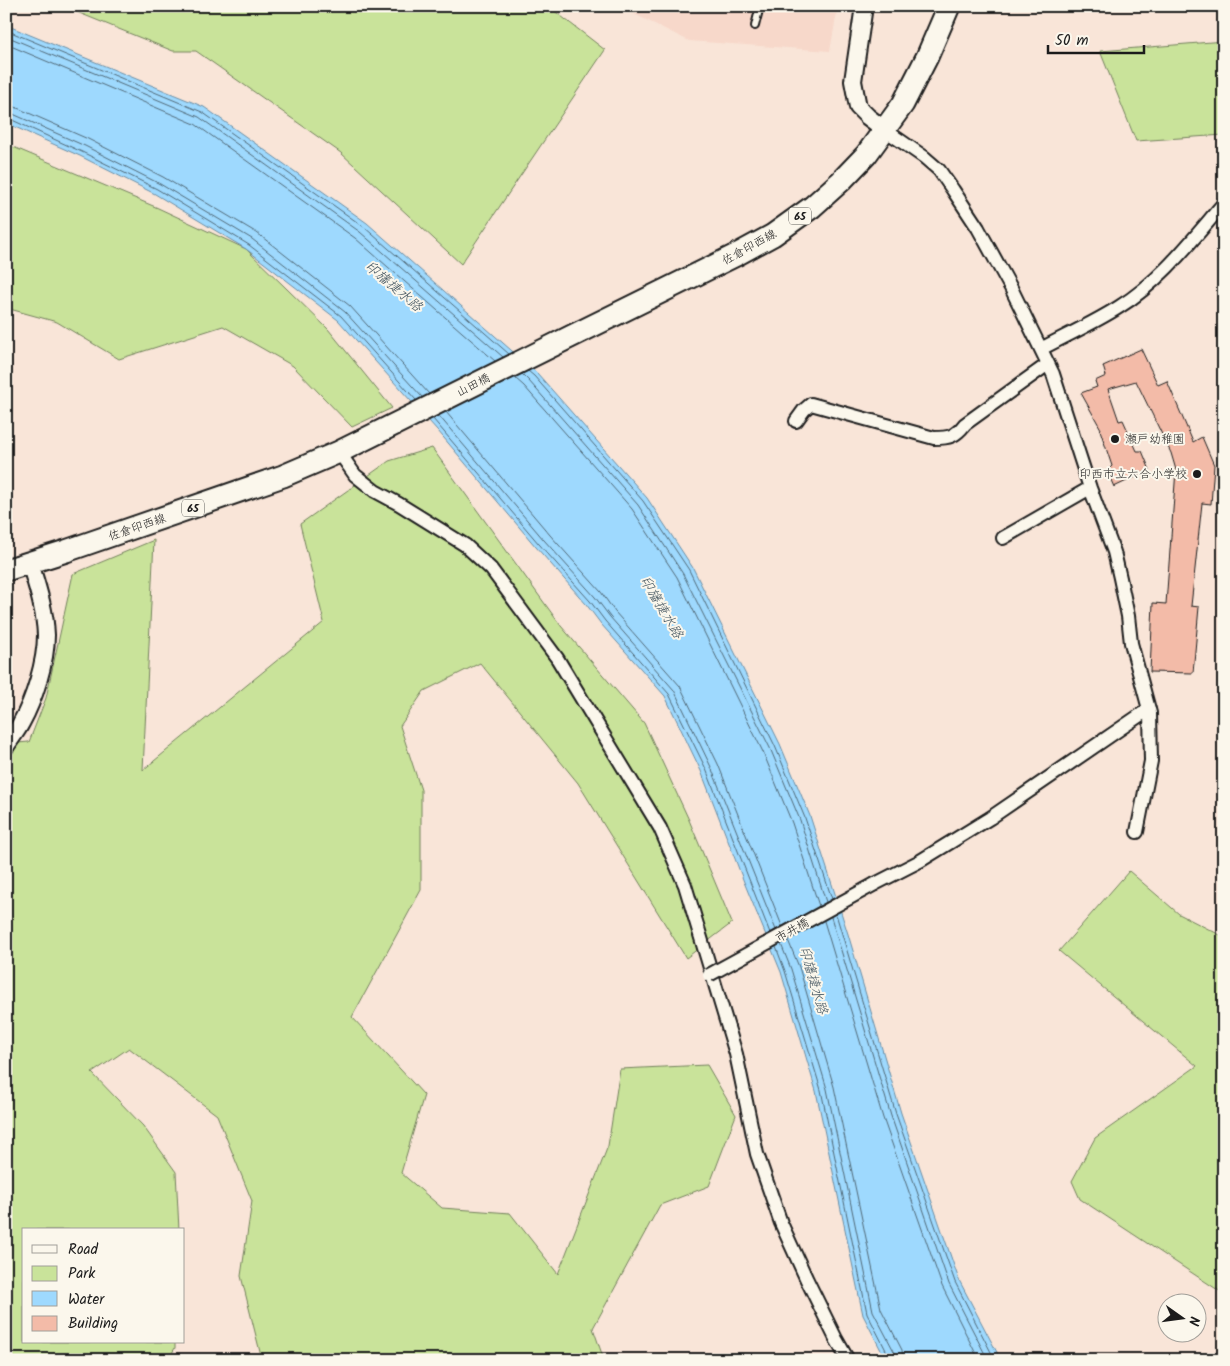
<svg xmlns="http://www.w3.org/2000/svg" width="1230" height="1366" font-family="Kalam,'Klee One',sans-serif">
<rect width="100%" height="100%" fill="#f9e5d8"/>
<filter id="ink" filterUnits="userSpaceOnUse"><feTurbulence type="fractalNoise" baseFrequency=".02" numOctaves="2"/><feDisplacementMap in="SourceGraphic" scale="10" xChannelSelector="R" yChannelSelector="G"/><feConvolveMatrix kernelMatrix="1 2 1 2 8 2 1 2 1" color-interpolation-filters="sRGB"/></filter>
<g filter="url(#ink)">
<path fill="#f7d8ca" d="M 618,6 L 838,6 L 830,51 L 689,41 Z"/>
<path fill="#c9e39a" stroke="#72805b" d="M 62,6 L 548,6 L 605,50 L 461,264 L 341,153 L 196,51 L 173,51 Z
M 1224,41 L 1224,135 L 1136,141 L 1100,51 Z
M 6,144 L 158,208 L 246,249 L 328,329 L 392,408 L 352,427 L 293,366 L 223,326 L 119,359 L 57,322 L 6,308 Z
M 432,448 L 561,626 L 644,723 L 689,820 L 732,923 L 686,958 L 578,783 L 480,663 L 424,691 L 400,726 L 421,790 L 421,890 L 352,1017 L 424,1095 L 401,1173 L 442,1208 L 510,1213 L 558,1274 L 608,1146 L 620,1069 L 707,1065 L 736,1115 L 709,1186 L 660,1205 L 593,1328 L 604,1360 L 262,1360 L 241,1276 L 252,1201 L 217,1115 L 129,1048 L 92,1073 L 143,1126 L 176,1172 L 179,1230 L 24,1230 L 24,1342 L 175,1342 L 175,1348 L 168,1360 L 6,1360 L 6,744 L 29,742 L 46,698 L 73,574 L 154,540 L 143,770 L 324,622 L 300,524 L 389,461 Z
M 1129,871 L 1179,914 L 1224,937 L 1224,1294 L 1080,1199 L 1072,1181 L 1095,1138 L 1197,1066 L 1059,951 Z"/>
<path fill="#9ed9fe" stroke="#6a8da4" d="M 6,25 L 204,107 L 367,223 L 537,373 L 647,498 L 693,568 L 780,744 L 810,816 L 848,934 L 901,1113 L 959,1280 L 1001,1360 L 886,1360 L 863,1315 L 816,1091 L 781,972 L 744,882 L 701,771 L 665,696 L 601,624 L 586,604 L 536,547 L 438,431 L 338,320 L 246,249 L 155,194 L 80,156 L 6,123 Z"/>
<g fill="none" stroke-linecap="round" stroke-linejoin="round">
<path stroke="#506876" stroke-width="1" d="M 6,30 L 202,112 L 364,227 L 509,354
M 6,36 L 199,117 L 360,232 L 503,357
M 6,44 L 195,124 L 355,238 L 495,361
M 6,105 L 15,107 L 88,139 L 163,177 L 257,233 L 350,306 L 429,394
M 6,113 L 13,114 L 85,146 L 160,184 L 252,239 L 345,312 L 422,397
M 6,119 L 10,119 L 82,152 L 157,189 L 249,245 L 341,316 L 416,400
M 528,371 L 534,376 L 643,501 L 689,570 L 775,746 L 805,818 L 832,899
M 522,374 L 529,381 L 638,505 L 683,574 L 770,748 L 800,820 L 826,902
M 515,378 L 524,386 L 632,509 L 677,577 L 763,752 L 792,823 L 819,906
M 446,412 L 550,535 L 601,592 L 615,612 L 680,686 L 718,764 L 782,926
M 439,416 L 544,540 L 595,597 L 610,617 L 674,690 L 711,767 L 776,930
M 433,419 L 539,544 L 590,601 L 605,621 L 669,694 L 706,769 L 770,933
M 836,914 L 896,1114 L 955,1282 L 995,1360
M 831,917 L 891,1116 L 949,1284 L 988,1360
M 824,921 L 883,1118 L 942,1286 L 979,1360
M 788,940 L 799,967 L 834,1087 L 881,1309 L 902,1350 L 903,1360
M 781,944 L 791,969 L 827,1089 L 873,1311 L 895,1353 L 896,1360
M 776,947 L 785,971 L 821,1090 L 867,1313 L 889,1356 L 890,1360"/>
</g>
<path fill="#f3bba8" stroke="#1c1c1c" d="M 1141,349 L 1158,385 L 1167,381 L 1193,442 L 1202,437 L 1214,465 L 1211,504 L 1202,503 L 1191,606 L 1199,607 L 1193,673 L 1150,672 L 1153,603 L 1166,604 L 1176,470 L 1171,453 L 1136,381 L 1108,389 L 1119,421 L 1123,420 L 1137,451 L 1142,451 L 1150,470 L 1114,487 L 1107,471 L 1112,466 L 1100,430 L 1101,429 L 1081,393 L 1097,387 L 1095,381 L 1106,376 L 1103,366 Z"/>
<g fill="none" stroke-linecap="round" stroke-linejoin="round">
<defs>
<path id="service" d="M 755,26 L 760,6"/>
<path id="minor" d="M 885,130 L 924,157 L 939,170 L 953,190 L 978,228 L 1011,288 L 1053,374 L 1090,488 L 1114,552 L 1120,578 L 1128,616 L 1131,643 L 1150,713 L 1151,761 L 1137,832
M 1041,349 C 1067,335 1094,323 1119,307 C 1161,281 1192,240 1224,203
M 796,421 L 804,410 L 811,404 L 934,438 C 949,438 955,437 965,424 L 1048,364
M 339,452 L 355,475 L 375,491 L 399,504 L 465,545 L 491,569 L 557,658 L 660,828 L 685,885 L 736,1054 L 757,1154 L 781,1223 L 807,1280 L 836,1339 L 848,1360
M 1003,538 L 1090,488
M 875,884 L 920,861 L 990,818 L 1149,709"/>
<path id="tertiary" d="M 864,6 L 853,81 L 858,107 L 868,117 L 885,130
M 6,746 C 11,738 17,731 21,723 C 34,700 46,662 46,635 C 45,610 37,586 30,563"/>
<path id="primary" d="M 6,570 L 66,551 L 283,476 L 339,452 L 570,337 L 738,254 L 773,235 L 812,207 L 841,181 L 866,155 L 903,104 L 927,57 L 949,6"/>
</defs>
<use href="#service" stroke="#1c1c1c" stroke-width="10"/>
<use href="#minor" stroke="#1c1c1c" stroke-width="16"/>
<use href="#tertiary" stroke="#1c1c1c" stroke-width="20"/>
<use href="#primary" stroke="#1c1c1c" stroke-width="25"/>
<use href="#service" stroke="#fbf7ec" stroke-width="6"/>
<use href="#minor" stroke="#fbf7ec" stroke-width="12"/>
<use href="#tertiary" stroke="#fbf7ec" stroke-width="16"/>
<use href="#primary" stroke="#fbf7ec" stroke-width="21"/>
<defs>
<path id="minor-bridge" d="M 709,975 L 875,884"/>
</defs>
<use href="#minor-bridge" stroke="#1c1c1c" stroke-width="16" stroke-linecap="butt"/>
<use href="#minor-bridge" stroke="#fbf7ec" stroke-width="12"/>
</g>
</g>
<g fill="#1c1c1c" stroke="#fbf7ec" stroke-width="2">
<circle cx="1115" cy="439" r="5"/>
<circle cx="1197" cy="474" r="5"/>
</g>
<g text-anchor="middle" stroke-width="4" stroke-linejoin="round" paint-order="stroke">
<g fill="#fbf7ec" stroke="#5f5e5a" stroke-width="1">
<rect x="789" y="207.5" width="22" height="17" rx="4"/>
<rect x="182" y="499.5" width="22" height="17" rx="4"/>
</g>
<g font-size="11" font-weight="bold" fill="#1c1c1c">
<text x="800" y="220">65</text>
<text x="193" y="512">65</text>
</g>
<g font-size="12" fill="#1c1c1c" stroke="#fbf7ec">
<text transform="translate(749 247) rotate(-29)" y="4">佐倉印西線</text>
<text transform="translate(473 385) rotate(-27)" y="4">山田橋</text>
<text transform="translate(137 527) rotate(-19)" y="4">佐倉印西線</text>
<text transform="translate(792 930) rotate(-29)" y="4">市井橋</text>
</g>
<g font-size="12" fill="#1c1c1c" stroke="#fbf7ec" text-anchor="start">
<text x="1125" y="443">瀬戸幼稚園</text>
<text x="1187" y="478" text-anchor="end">印西市立六合小学校</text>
</g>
<g font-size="14" font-style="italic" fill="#435560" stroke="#fbf7ec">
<text transform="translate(394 286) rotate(40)" y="5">印旛捷水路</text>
<text transform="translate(662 607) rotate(59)" y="5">印旛捷水路</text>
<text transform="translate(814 980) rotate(74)" y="5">印旛捷水路</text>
</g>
</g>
<rect width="1230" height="1366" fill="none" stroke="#fbf7ec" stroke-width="25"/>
<rect x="12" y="12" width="1205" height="1341" fill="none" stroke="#1c1c1c" stroke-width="2" filter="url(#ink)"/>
<rect x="22" y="1228" width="162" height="115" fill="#fbf7ec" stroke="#a29f99"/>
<rect x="32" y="1245" width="25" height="8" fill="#fbf7ec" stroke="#a29f99"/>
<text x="68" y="1254" font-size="15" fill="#1c1c1c">Road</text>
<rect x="32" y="1266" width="25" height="15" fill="#c9e39a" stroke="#a29f99"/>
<text x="68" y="1278" font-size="15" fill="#1c1c1c">Park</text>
<rect x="32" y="1291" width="25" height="15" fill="#9ed9fe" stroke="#a29f99"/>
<text x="68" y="1304" font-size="15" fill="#1c1c1c">Water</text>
<rect x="32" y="1316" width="25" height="15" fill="#f3bba8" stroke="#a29f99"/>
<text x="68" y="1328" font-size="15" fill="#1c1c1c">Building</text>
<g transform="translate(1182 1318) rotate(104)"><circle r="24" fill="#fbf7ec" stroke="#a29f99"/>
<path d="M0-4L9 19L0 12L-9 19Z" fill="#1c1c1c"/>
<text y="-8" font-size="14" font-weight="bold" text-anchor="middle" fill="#1c1c1c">N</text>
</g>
<path d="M1048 45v8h96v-8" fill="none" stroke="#1c1c1c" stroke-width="2.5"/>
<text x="1055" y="45" font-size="15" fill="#1c1c1c" stroke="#fbf7ec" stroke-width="4" paint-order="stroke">50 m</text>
</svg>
